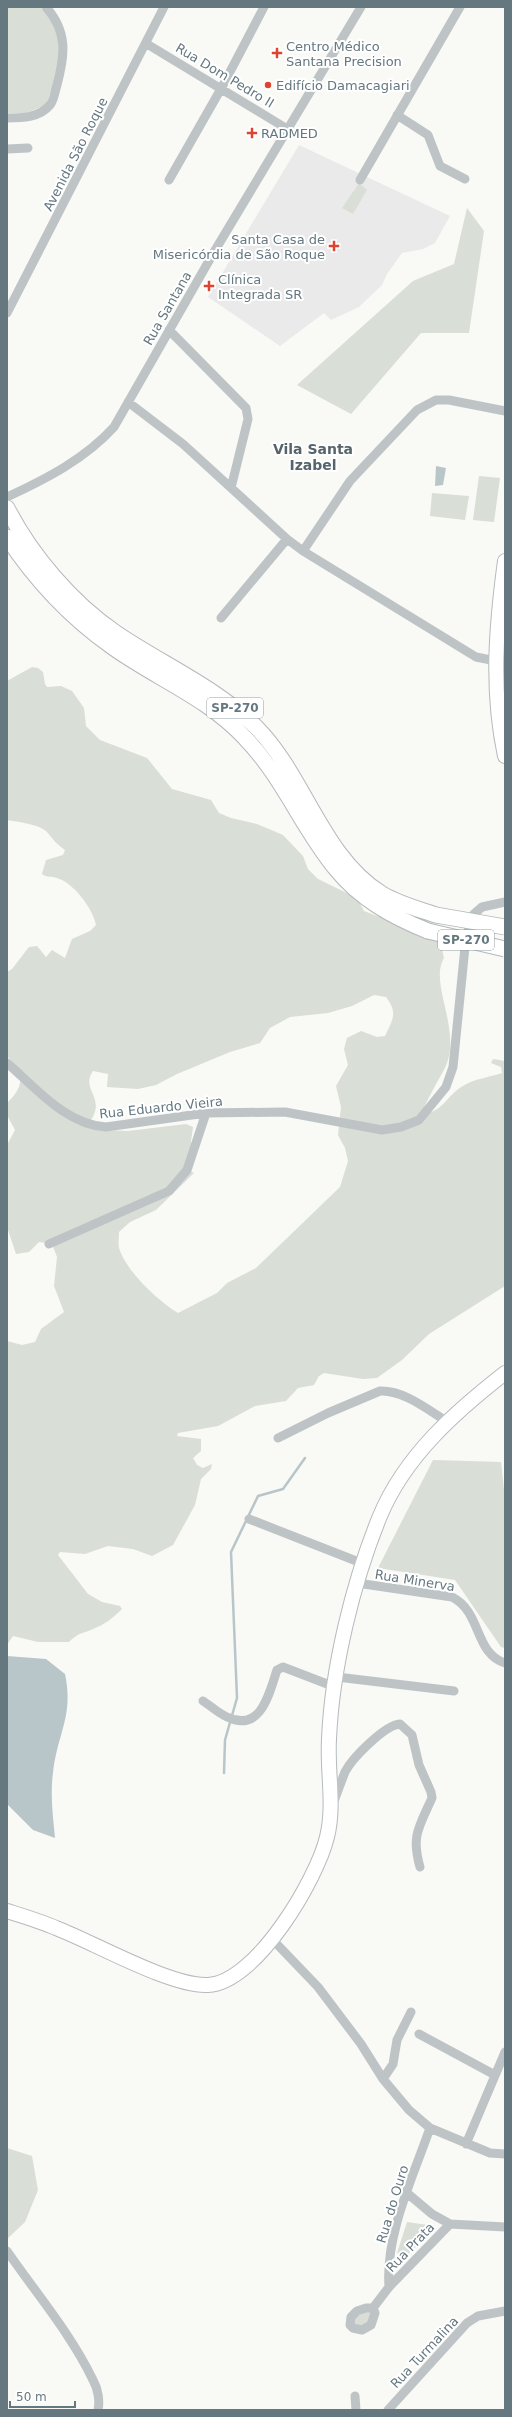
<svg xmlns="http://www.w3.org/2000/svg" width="512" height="2417" font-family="'DejaVu Sans',sans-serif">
<rect width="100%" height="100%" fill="#f9f9f6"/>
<path fill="#eaeaea" d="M 299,145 L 450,216 L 435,243 L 423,249 L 402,253 L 387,274 L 382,285 L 359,307 L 331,320 L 324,313 L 280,346 L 208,297 Z"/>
<path fill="#d9ded6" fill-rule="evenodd" d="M 7,7 L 40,7 L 55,23 L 62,60 L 46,105 L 24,114 L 7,113 Z
M 359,183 L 367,190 L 353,214 L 342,208 Z
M 467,208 L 484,231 L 469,333 L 421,333 L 351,414 L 297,385 L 413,281 L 454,264 Z
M 479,476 L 500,478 L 494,522 L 473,520 Z
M 432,493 L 469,496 L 465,520 L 430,516 Z
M 32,667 L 38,668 L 43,672 L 45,684 L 47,687 L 61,686 L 72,691 L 84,708 L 86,726 L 100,740 L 147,758 L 172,789 L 211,800 L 219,813 L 231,818 L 257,824 L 283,835 L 303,856 L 308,869 L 318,879 L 357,898 L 364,911 L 377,916 L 408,917 L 421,925 L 441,945 L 444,958 C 429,982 460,1027 447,1063 C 443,1074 422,1106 423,1114 C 443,1112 447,1095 463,1086 C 474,1079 490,1077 502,1073 L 501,1067 L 491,1063 L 493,1059 L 505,1061 L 505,1286 L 429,1334 L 402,1360 L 377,1378 L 363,1379 L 324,1373 L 319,1376 L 314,1385 L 298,1388 L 286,1401 L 255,1406 L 218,1426 L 178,1433 L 177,1436 L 201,1439 L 201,1451 L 193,1458 L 197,1465 L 203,1468 L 212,1464 L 211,1469 L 201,1479 L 195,1505 L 173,1545 L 152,1556 L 133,1549 L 108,1546 L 85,1554 L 60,1552 L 58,1555 L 88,1594 L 102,1602 L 120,1606 L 122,1609 C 113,1618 104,1625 93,1629 C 80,1635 81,1631 69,1642 L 38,1642 L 13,1636 L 7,1645 L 7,1341 L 22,1345 L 35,1342 L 41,1329 L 64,1312 L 54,1286 L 57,1257 L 52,1244 L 39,1242 L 29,1252 L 16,1254 L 7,1227 L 7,1145 L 15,1130 L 8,1117 L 8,1102 C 25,1085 24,1073 7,1056 L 7,972 L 12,969 L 29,947 L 37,946 L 46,957 L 52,950 L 65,958 L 72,939 L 90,931 L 96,925 C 93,909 74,883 57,878 C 52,876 47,878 42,874 L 46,860 L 63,855 L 65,850 C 55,843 54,840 47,832 C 39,824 18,822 7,820 L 7,681 ZM 374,995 L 386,997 C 398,1013 393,1019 385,1036 L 377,1037 L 361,1031 L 347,1038 L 344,1049 L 348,1065 L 336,1086 L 341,1107 L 338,1135 L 345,1148 L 348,1161 L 340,1187 L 256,1268 L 227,1283 L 217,1293 L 178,1313 C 158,1301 126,1271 119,1248 C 118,1244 119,1237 119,1232 L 130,1222 L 156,1210 L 194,1173 L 190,1171 L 191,1141 L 193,1127 L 186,1124 L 128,1131 L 105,1130 L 91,1120 C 106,1097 80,1089 93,1071 L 108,1074 L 107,1087 L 138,1089 L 156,1085 L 177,1074 L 230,1052 L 260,1043 L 270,1028 L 290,1017 L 328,1013 L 352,1006 Z
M 433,1460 L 501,1462 L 505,1499 L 505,1648 L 501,1647 L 455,1580 L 378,1568 Z
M 7,2148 L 32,2156 L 38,2190 L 25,2222 L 7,2239 Z
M 407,2222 L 428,2225 L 424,2239 L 406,2256 L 397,2253 Z
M 370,2311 L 371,2315 C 369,2323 366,2326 358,2327 L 353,2322 L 356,2316 Z"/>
<path fill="#b8c6c9" d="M 436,466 L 446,468 L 443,485 L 435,486 Z
M 7,1656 L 46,1659 L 65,1674 C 74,1716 57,1734 53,1773 C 50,1794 53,1817 55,1838 L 33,1830 L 7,1804 Z"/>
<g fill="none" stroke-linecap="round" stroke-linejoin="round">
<path stroke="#b8c6c9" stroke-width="2.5" d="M 224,1773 L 225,1740 L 237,1698 L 231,1552 L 258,1496 L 283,1489 L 305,1458"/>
<defs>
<path id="primary" d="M 505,561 C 496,627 491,691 505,756
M 7,1911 C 23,1916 40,1921 56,1928 C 93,1942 171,1987 208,1985 C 256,1983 317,1879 327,1837 C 335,1805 327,1772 329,1739 C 332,1668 353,1582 380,1516 C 405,1456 455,1412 505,1373"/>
<path id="trunk" d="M 7,508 C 31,555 72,603 116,633 C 163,665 216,687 257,728 C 305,777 322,857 382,894 C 399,904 418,909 436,915
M 7,537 C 34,578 70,617 111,646 C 155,678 207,697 245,738 C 283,777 302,828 336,869 C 360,899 393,917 428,931"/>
</defs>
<use href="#primary" stroke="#b4babd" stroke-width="16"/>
<use href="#trunk" stroke="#b4b9bb" stroke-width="17"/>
<path stroke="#bec4c6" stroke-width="9" d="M 147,44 L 289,130
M 397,115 L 428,135 L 440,166 L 465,179
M 7,118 C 22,118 39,118 50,105 C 54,101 55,91 57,85 C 65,55 68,32 46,7
M 7,149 L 28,148
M 169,180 L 222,87 L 264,7
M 360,180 L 460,7
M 7,313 L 164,7
M 169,330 L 246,408 L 248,419 L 231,488
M 128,402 L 183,444 L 287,539 L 303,551 L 476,657 L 496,661
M 7,497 C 46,479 85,459 114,427 L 214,252 L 361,7
M 303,551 L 350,481 L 417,410 L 436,400 L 449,400 L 505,411
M 221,618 L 287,539
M 7,1063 C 35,1087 66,1125 106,1127 L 206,1113 L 285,1112 L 382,1130 L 401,1127 L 419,1120 L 446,1087 L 453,1067 L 465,947 L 469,926 L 474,914 L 482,907 L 505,902
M 49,1244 L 169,1191 L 187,1170 L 206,1113
M 278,1438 L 328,1413 L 380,1391 C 404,1390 428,1410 448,1422
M 249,1519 L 364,1564
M 357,1583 L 452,1597 C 482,1612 474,1653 505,1663
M 337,1677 L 454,1691
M 203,1701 C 211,1706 218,1713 227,1717 C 261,1733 269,1694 277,1670 L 283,1667 L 335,1687
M 333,1804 C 337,1793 341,1782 345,1772 C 352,1758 385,1725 400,1724 L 412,1735 L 419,1765 L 431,1792 L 432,1798 C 419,1827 411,1836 420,1867
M 272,1939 L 318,1987 L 361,2044 L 383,2079 L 409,2110 L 430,2128 L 490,2153 L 505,2154
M 419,2034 L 495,2075
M 383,2079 L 393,2064 L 397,2040 L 411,2012
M 466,2144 L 505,2052
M 407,2193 L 432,2214 L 450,2224 L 505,2227
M 7,2251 C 36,2293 71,2334 93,2380 C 98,2389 100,2401 98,2410
M 389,2287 L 450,2224
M 366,2308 L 373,2308 L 375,2313 L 371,2325 L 362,2330 L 353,2328 L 350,2325 L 351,2317 L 357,2311 Z
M 373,2308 L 389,2287 C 385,2235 413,2177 430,2128
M 355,2396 L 356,2410
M 388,2410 L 467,2323 L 478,2316 L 505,2311"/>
<use href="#primary" stroke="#fff" stroke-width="14"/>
<use href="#trunk" stroke="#fff" stroke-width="15"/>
<defs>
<path id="trunk-bridge" d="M 436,915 L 505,927
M 428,931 L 505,949"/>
</defs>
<use href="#trunk-bridge" stroke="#b4b9bb" stroke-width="17" stroke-linecap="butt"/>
<use href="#trunk-bridge" stroke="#fff" stroke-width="15"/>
</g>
<g fill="#de4531" stroke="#fff" stroke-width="1.5">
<path d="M275 47h4v4h4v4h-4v4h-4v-4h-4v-4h4z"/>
<circle cx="268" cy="85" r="4"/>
<path d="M250 127h4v4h4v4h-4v4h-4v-4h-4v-4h4z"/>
<path d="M332 240h4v4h4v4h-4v4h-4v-4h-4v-4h4z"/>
<path d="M207 280h4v4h4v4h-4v4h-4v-4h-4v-4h4z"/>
</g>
<g text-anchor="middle" stroke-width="4" stroke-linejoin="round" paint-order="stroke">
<g fill="#fff" stroke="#93a0a6" stroke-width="1">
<rect x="207" y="698" width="56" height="20" rx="3"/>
<rect x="438" y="930" width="56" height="20" rx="3"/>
</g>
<g font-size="12" font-weight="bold" fill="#657880">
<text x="235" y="712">SP-270</text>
<text x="466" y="944">SP-270</text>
</g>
<g font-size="13" fill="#657880" stroke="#fff" text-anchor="start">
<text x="286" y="51">Centro Médico<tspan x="286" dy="15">Santana Precision</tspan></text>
<text x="276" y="90">Edifício Damacagiari</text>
<text x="261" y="138">RADMED</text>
<text x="325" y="244" text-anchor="end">Santa Casa de<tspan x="325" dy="15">Misericórdia de São Roque</tspan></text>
<text x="218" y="284">Clínica<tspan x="218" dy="15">Integrada SR</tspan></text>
</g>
<g font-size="13" fill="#657880" stroke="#fff">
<text transform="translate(225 75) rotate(31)" y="5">Rua Dom Pedro II</text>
<text transform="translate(75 154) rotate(-63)" y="5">Avenida São Roque</text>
<text transform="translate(167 308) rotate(-60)" y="5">Rua Santana</text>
<text transform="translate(161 1107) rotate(-6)" y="5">Rua Eduardo Vieira</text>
<text transform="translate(415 1580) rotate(9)" y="5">Rua Minerva</text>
<text transform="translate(392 2204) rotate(-73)" y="5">Rua do Ouro</text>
<text transform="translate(410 2247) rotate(-46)" y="5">Rua Prata</text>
<text transform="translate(424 2352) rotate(-47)" y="5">Rua Turmalina</text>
</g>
<g font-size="14" font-weight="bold" fill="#56656c" stroke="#fff">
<text x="313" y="454">Vila Santa<tspan x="313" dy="16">Izabel</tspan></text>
</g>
</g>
<rect width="512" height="2417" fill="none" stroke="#657880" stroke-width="16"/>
<path d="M10 2401v6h65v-6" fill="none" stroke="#657880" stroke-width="2"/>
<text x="16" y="2401" font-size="12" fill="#657880" stroke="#ffffff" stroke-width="3" paint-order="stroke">50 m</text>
</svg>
